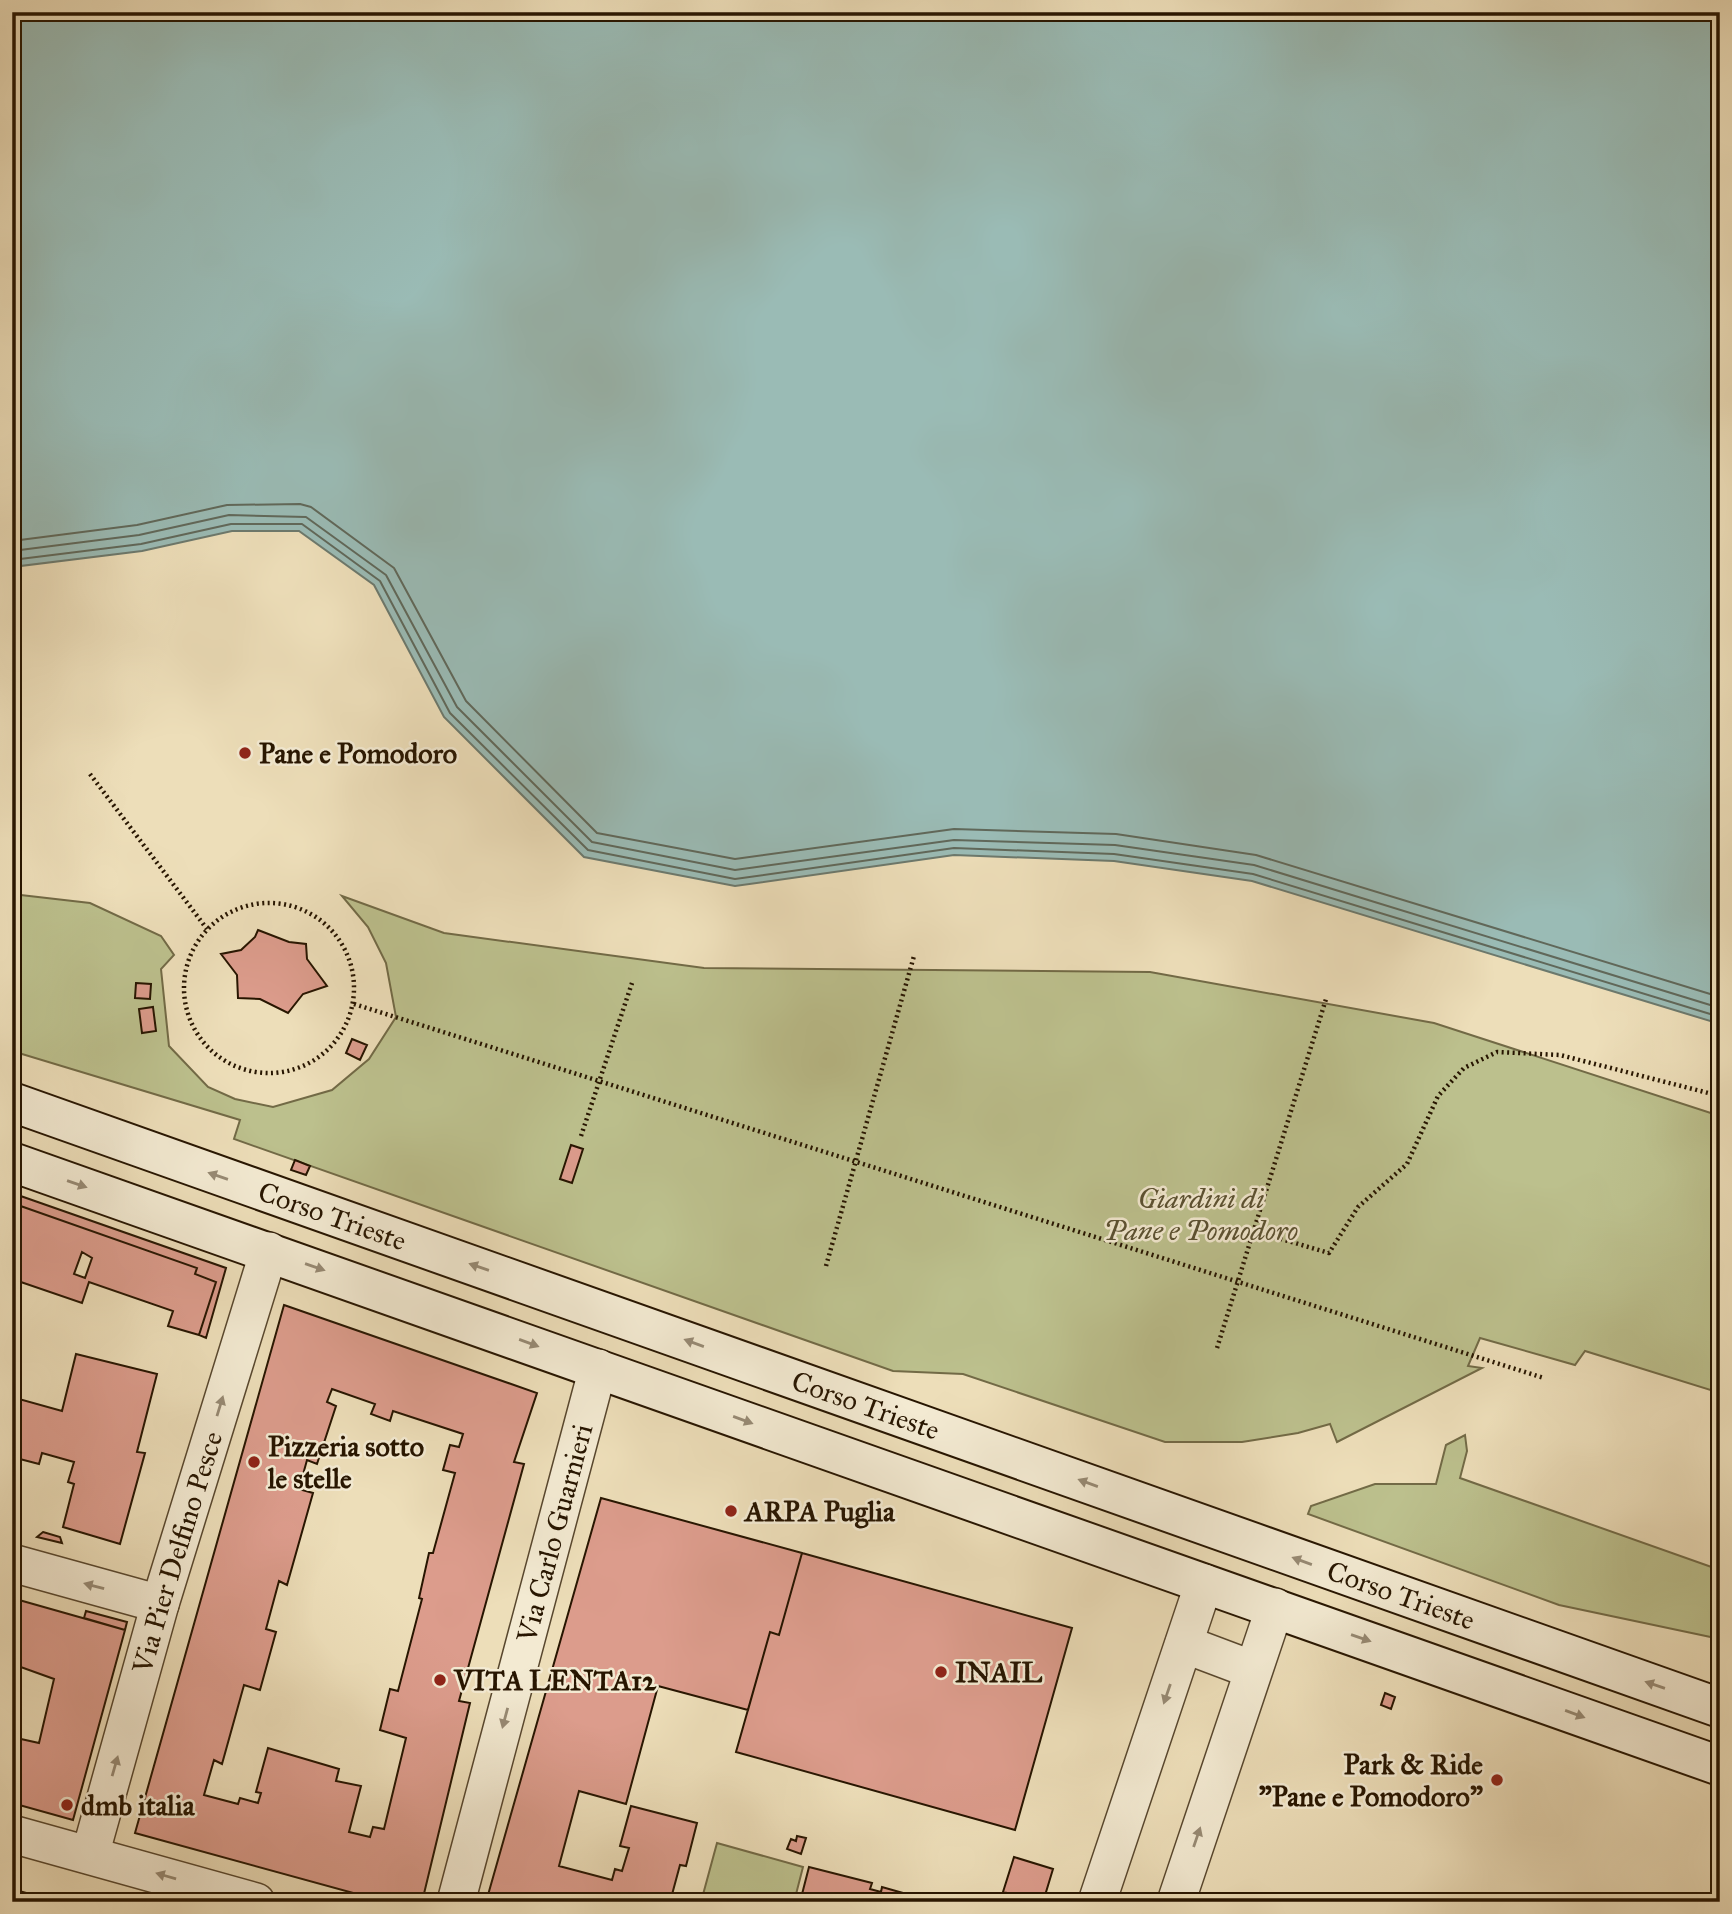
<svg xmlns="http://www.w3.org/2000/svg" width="1732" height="1914" font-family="'IM FELL Great Primer',serif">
<rect width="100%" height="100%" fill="#eddeb9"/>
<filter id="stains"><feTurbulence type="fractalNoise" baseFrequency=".00286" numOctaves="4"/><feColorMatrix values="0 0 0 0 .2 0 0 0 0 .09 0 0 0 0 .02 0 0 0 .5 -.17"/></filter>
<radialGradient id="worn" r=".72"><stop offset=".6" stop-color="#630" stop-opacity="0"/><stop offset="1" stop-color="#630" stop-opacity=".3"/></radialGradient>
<path fill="#bcc08d" stroke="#726a46" stroke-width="2" d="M 12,894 L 90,903 L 161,936 L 174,955 L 161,969 L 169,1046 L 208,1087 L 235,1099 L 273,1107 L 332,1090 L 369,1059 L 396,1017 L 386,963 L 368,927 L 342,896 L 444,933 L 704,968 L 1150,972 L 1434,1023 L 1720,1116 L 1720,1393 L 1585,1351 L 1575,1365 L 1480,1338 L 1468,1366 L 1482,1368 L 1337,1442 L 1330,1424 L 1298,1433 L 1242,1442 L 1165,1442 L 963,1374 L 893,1371 L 234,1139 L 240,1120 L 12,1051 Z
M 1465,1435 L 1467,1451 L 1460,1478 L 1720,1570 L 1720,1639 L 1559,1605 L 1308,1514 L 1311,1506 L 1375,1484 L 1436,1484 L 1446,1445 Z
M 717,1843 L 803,1867 L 794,1902 L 701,1902 Z"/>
<path fill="#9abbb5" stroke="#6c796d" stroke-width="2" d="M 12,12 L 1720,12 L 1720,1024 L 1252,881 L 1114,861 L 954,855 L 735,886 L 584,857 L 444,717 L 374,585 L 299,531 L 232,531 L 142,551 L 12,567 Z"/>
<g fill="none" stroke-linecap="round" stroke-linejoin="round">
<path stroke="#60685a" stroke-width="2" d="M 12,541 L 137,525 L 227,505 L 300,504 L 311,507 L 394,568 L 466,701 L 597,833 L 735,859 L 954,829 L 1116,834 L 1256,855 L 1720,997
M 12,551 L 139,535 L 229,515 L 306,517 L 386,575 L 457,707 L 592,842 L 735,870 L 954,840 L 1115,845 L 1254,865 L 1720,1008
M 12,560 L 141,544 L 231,524 L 302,524 L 380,581 L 450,713 L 588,850 L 735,879 L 954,848 L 1114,854 L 1253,874 L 1720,1017"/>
</g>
<path fill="#dc9c8c" stroke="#271500" stroke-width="2" fill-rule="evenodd" d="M 258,930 L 289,942 L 306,944 L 307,959 L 327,986 L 303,994 L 288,1013 L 260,999 L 238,998 L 237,975 L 221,954 L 241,950 L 255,937 Z
M 136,983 L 151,984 L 150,999 L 135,998 Z
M 153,1007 L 156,1031 L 142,1033 L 139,1009 Z
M 352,1039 L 367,1045 L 360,1060 L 346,1053 Z
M 571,1145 L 583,1149 L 572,1183 L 560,1179 Z
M 295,1160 L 310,1166 L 306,1175 L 291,1170 Z
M 12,1193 L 226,1268 L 206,1338 L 199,1335 L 216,1282 L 195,1274 L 197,1268 L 12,1203 Z
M 12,1203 L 197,1268 L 195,1274 L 216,1282 L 199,1335 L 168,1326 L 173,1311 L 89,1282 L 82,1303 L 12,1279 ZM 82,1252 L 92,1258 L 85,1278 L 74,1274 Z
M 284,1305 L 537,1393 L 514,1462 L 524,1464 L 459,1701 L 470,1703 L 422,1902 L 386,1902 L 135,1833 ZM 332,1389 L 375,1404 L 371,1414 L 390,1421 L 393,1411 L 463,1434 L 459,1447 L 450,1445 L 443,1470 L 455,1473 L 433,1553 L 429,1553 L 419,1598 L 422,1599 L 398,1691 L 390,1689 L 380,1730 L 406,1738 L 384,1829 L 373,1827 L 370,1837 L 349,1832 L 361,1786 L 336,1781 L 339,1769 L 268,1748 L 256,1792 L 261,1793 L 258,1803 L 240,1798 L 238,1804 L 204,1795 L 214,1760 L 222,1764 L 244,1685 L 260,1690 L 276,1632 L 266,1629 L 279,1581 L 287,1585 L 313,1493 L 299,1489 L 307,1460 L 317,1464 L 336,1406 L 327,1402 Z
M 76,1354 L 157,1374 L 137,1452 L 145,1453 L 120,1544 L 63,1527 L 74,1484 L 68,1482 L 74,1462 L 42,1453 L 39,1464 L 12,1457 L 12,1397 L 62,1411 Z
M 601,1498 L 802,1553 L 779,1635 L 770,1632 L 748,1710 L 658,1686 L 626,1804 L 579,1791 L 559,1866 L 612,1880 L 615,1869 L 622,1871 L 629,1848 L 620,1846 L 631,1806 L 697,1823 L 686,1866 L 680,1865 L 670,1902 L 486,1902 Z
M 43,1532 L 60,1537 L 62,1543 L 37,1537 Z
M 802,1553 L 1072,1628 L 1015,1830 L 736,1752 L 770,1632 L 779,1635 Z
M 12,1598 L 125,1630 L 73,1820 L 12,1803 L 12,1737 L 39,1743 L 54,1679 L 18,1666 L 12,1681 Z
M 86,1611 L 127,1622 L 125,1630 L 84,1618 Z
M 1385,1693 L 1395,1697 L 1391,1709 L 1381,1705 Z
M 797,1836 L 806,1838 L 801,1854 L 787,1849 L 791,1839 L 796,1841 Z
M 1014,1857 L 1053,1869 L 1043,1902 L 1003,1892 Z
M 809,1867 L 872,1883 L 870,1889 L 881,1892 L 882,1887 L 910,1895 L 908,1902 L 800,1902 Z"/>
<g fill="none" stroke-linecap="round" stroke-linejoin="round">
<defs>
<g id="street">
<path d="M 12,1563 L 160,1604"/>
<path d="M 1184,1644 L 1253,1670"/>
<path d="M 12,1834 L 256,1902"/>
<path id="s1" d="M 90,1855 L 160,1604 L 269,1251"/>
<path id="s2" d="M 456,1902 L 598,1368"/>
<path d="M 1097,1902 L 1204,1583"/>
<path d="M 1176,1902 L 1275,1607"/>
</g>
<g id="secondary">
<path id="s3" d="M 12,1102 L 1720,1708"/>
<path d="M 12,1162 L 1720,1766"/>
</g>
</defs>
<use href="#street" stroke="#58472e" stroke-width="40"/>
<use href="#secondary" stroke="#271500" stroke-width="42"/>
<path stroke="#271500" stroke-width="4.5" stroke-dasharray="2 3.5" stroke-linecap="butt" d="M 90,774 L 207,929
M184 988a85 85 0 1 1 170 0a85 85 0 1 1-170 0Z
M 354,1004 L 1544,1378
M 581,1136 L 632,983
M 1254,1231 L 1329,1253 L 1358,1207 L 1407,1164 L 1438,1096 L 1464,1068 L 1497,1052 L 1560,1055 L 1720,1096
M 826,1266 L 914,956
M 1217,1348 L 1326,999"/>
<use href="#street" stroke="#f3ead2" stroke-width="37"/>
<use href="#secondary" stroke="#f3ead2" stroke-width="38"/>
<defs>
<path id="rail" d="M 12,1892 L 48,1902"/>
</defs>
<use href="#rail" stroke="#271500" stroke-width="8"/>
<use href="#rail" stroke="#f3ead2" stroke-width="5" stroke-dasharray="16" stroke-linecap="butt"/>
</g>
<defs><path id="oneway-solid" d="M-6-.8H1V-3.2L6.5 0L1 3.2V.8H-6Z" transform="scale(1.75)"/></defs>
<g fill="#978a74">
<use href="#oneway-solid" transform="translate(218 1176) rotate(-161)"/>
<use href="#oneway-solid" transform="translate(77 1184) rotate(19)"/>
<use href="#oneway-solid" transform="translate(315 1267) rotate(19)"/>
<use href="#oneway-solid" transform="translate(479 1267) rotate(-161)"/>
<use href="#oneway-solid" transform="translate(529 1343) rotate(20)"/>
<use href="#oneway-solid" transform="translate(694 1343) rotate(-160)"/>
<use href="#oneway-solid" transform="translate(220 1406) rotate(-73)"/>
<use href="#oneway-solid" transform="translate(743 1420) rotate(20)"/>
<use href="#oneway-solid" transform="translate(1088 1483) rotate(-160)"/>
<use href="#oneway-solid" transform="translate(1302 1561) rotate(-160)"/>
<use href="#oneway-solid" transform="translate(94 1586) rotate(-165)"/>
<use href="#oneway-solid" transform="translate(1361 1638) rotate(19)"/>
<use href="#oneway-solid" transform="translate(1655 1685) rotate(-161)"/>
<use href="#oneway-solid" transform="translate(1167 1694) rotate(109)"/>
<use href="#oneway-solid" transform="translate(1575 1714) rotate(20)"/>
<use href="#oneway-solid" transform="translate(505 1718) rotate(105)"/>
<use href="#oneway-solid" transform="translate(115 1766) rotate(-74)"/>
<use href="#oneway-solid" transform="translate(1197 1837) rotate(-71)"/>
<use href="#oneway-solid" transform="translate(166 1876) rotate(-164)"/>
</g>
<g fill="#8f2418" stroke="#f3ead2" stroke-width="2.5">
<circle cx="245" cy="753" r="7"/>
<circle cx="254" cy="1462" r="7"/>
<circle cx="731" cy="1511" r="7"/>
<circle cx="941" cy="1672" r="7"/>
<circle cx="440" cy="1680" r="7"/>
<circle cx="1497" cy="1780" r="7"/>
<circle cx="67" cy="1805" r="7"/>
</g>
<g text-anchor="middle" stroke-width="5" stroke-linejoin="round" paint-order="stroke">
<g font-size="28" font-weight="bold" fill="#271500" stroke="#f3ead2" text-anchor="start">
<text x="259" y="763">Pane e Pomodoro</text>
<text x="268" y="1456">Pizzeria sotto<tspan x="268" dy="32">le stelle</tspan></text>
<text x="745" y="1521">ARPA Puglia</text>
<text x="955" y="1682">INAIL</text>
<text x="454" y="1690">VITA LENTA12</text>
<text x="1483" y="1774" text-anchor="end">Park &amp; Ride<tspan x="1483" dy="32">"Pane e Pomodoro"</tspan></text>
<text x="81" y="1815">dmb italia</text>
</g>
<g font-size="28" font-style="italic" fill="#5b5131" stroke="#f3ead2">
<text x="1201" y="1208">Giardini di<tspan x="1201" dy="32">Pane e Pomodoro</tspan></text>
</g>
<g font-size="28" fill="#271500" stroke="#f3ead2">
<text dy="10" stroke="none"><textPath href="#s3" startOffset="340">Corso Trieste</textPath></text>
<text dy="10" stroke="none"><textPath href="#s3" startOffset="906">Corso Trieste</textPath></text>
<text dy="10" stroke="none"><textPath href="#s2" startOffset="382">Via Carlo Guarnieri</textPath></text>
<text dy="10" stroke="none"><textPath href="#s1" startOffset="315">Via Pier Delfino Pesce</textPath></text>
<text dy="10" stroke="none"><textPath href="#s3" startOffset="1474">Corso Trieste</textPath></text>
</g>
</g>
<rect width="1732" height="1914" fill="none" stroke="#eddeb9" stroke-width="42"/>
<rect x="14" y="14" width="1704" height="1886" fill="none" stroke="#271500" stroke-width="3.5"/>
<rect x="21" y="21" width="1690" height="1872" fill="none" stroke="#271500" stroke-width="2"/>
<rect width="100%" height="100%" filter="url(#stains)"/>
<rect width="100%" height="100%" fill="url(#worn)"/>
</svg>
